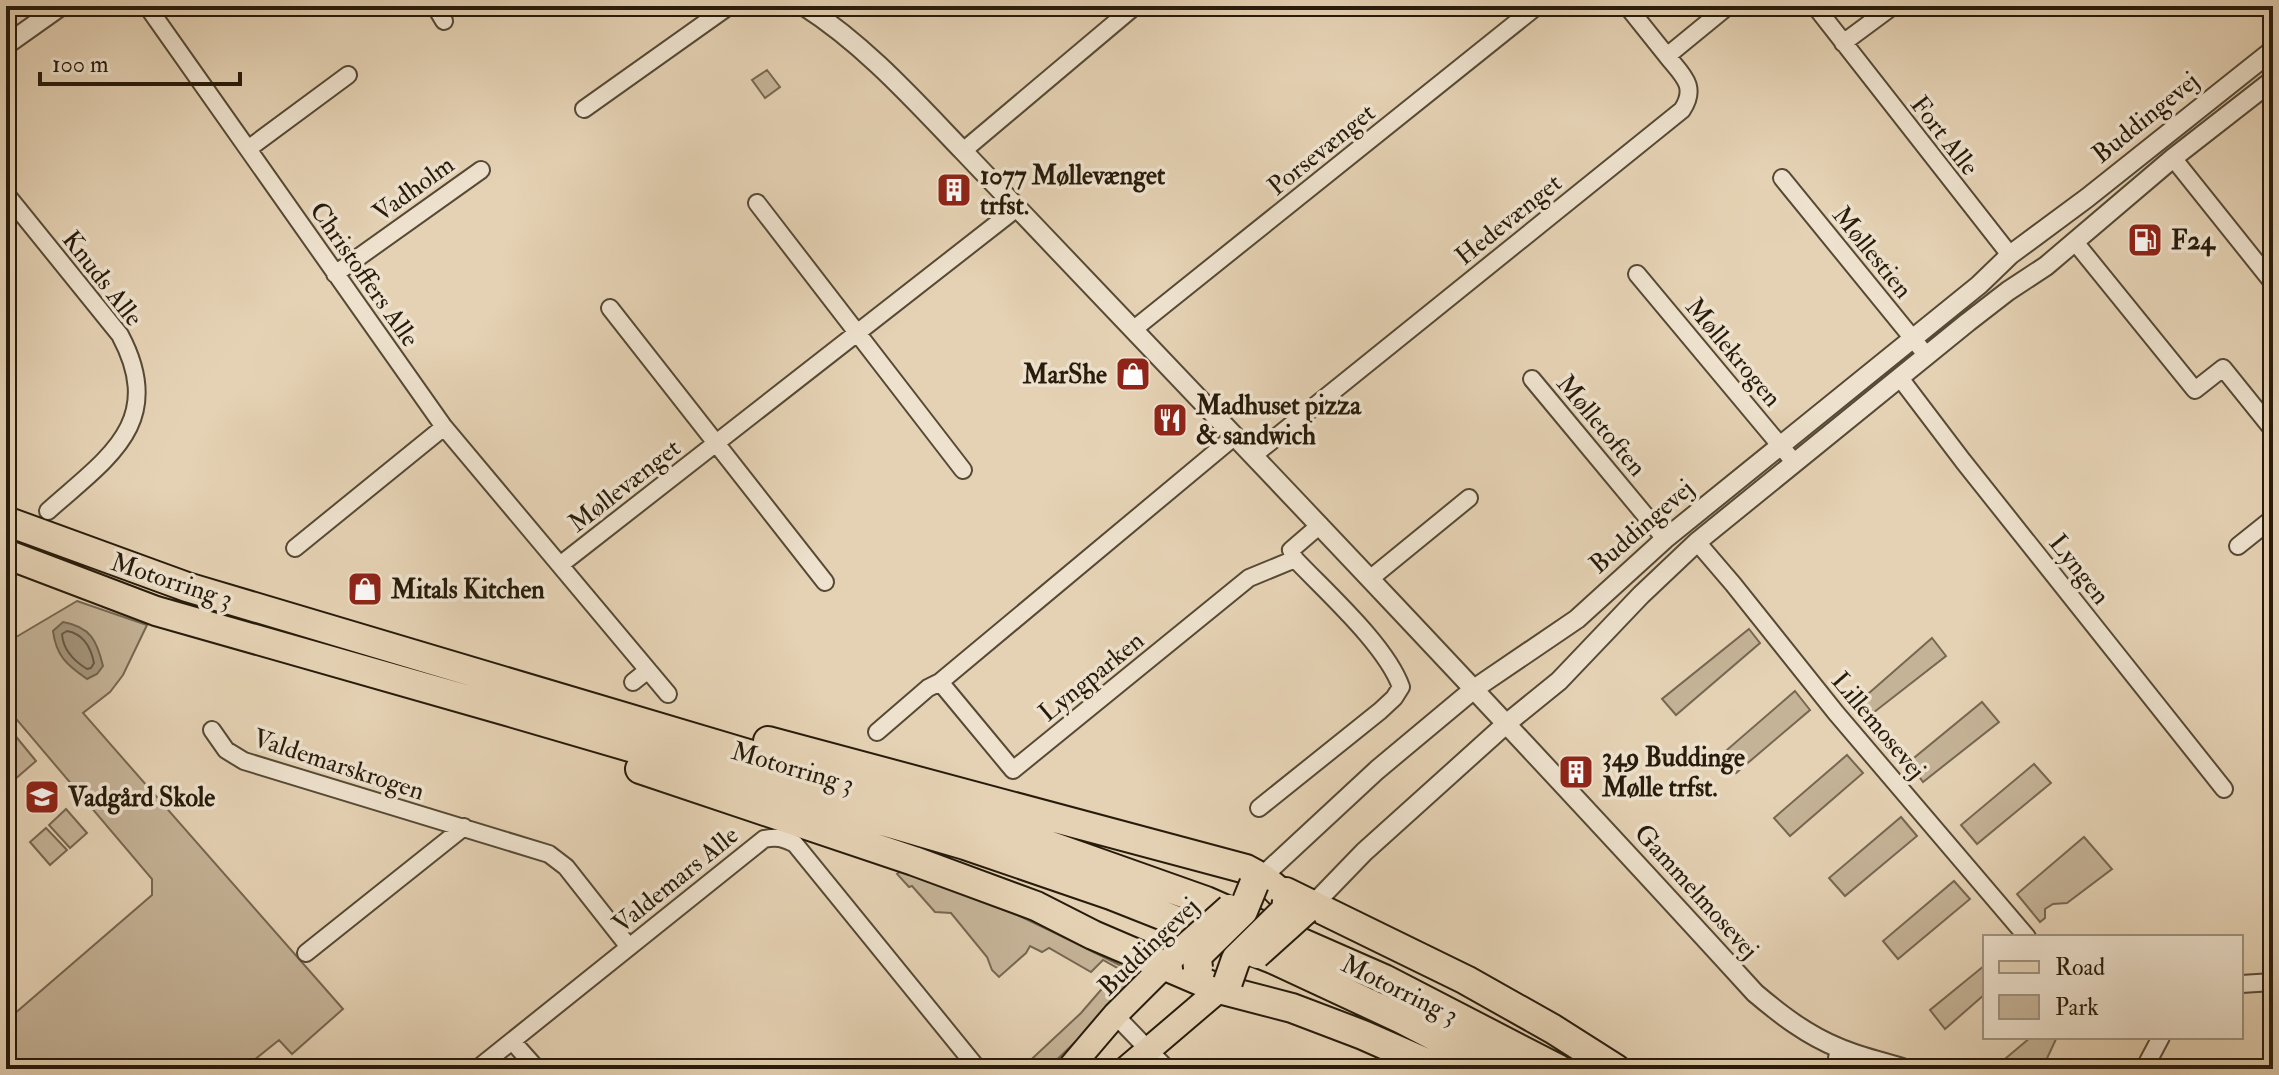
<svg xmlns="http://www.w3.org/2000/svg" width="2279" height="1075" font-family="'IM FELL Double Pica',serif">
<rect width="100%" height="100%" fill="#e5d2b4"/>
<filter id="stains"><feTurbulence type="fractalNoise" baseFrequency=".0025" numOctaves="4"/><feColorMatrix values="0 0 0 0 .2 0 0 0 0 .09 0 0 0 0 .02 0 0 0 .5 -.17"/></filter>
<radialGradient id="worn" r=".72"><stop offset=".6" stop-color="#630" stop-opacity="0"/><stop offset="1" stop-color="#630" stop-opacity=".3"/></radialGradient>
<path fill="#c5b397" stroke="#766751" stroke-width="2" d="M 767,70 L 780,87 L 765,98 L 752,80 Z
M 77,601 L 147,625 L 123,675 L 110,692 L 83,713 L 343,1009 L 292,1054 L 279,1040 L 243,1069 L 6,1069 L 6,1021 L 152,895 L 152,879 L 6,707 L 6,643 Z
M 1749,629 L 1760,643 L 1676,715 L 1662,699 Z
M 1932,638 L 1946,656 L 1873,713 L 1861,700 Z
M 1795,691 L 1810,710 L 1736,773 L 1721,755 Z
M 1982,702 L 1999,722 L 1923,782 L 1909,762 Z
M 13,733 L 36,761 L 6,787 L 6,739 Z
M 1847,755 L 1863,773 L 1790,836 L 1774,818 Z
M 2034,764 L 2051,783 L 1977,844 L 1961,825 Z
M 66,809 L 87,833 L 70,848 L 49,825 Z
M 1901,817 L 1917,836 L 1845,896 L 1829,878 Z
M 46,828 L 67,850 L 50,865 L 30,842 Z
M 2084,837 L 2112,869 L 2067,903 L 2053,904 L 2045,909 L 2045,918 L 2040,922 L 2017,894 Z
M 905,868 C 984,896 1060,936 1136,973 L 1138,982 L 1047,1069 L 1021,1069 L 1081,1013 L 1119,969 L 1103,960 L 1091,972 L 1049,948 L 1042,952 L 1030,946 L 1026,953 L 999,977 L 992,970 L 987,957 L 951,913 L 935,912 L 912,886 L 909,887 L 897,874 Z
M 1954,881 L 1970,899 L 1898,959 L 1883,941 Z
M 1985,965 L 1985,994 L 1945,1029 L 1930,1010 Z
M 2031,1037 L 2057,1037 L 2042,1069 L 1993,1069 Z"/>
<path fill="#a4947b" stroke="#72644e" stroke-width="2" d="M 63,622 C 91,627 97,641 103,666 L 97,674 L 87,679 C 67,665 56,656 53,631 Z"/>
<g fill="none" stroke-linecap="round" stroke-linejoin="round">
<path stroke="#665843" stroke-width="2" d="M 67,631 C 84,634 91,648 94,663 L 91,668 L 87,669 C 74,661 63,650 62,634 Z"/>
<defs>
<path id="minor" d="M 147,6 L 444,427 L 668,694
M 435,6 L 444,21
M 1627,6 L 1667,56
M 1815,6 L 2010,255
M 1843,43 L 1893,6
M 584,109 L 729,6
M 248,149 L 348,75
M 963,151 L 1135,6
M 2173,158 L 2273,283
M 1782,178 L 1927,356
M 6,194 L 120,335 C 167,423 107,458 48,511
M 757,203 L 963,470
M 2075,242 L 2195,390 L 2223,368 L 2273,430
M 335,274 L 481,170
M 1637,274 L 1794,462
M 610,308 L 825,582
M 1134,329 L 1537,6
M 1900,378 L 1963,461 L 2224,789
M 1532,379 L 1665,539
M 1235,436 L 940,682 L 1013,770 L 1249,578 L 1295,559
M 1254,455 L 1682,110 C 1698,86 1682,75 1667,56 L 1728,6
M 1697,542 L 1733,584 L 1836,713 L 2027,937
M 2238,546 L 2273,518
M 295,548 L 444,427
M 560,565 L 1017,208
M 1371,578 L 1469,498
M 633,682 L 648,670
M 212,730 L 226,750 L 244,761 L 549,854 L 566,867 L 629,947
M 877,732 L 928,688 L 940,682
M 1259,808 L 1380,711 L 1394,698 L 1401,687 C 1386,645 1326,592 1295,559 L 1291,550 L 1320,525
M 306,953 L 464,827
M 2241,984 L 2273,982
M 1115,1015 L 1167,1069
M 512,1041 L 537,1069
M 477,1069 L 764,839 C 776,836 784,838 795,844 L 978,1069
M 1835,1069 L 1839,1048
M 2144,1069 L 2161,1037"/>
<path id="tertiary" d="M 804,6 C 865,45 914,100 963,151 C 1229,430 1495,708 1755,993 C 1781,1015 1807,1035 1839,1048 C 1860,1057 1883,1062 1905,1069
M 6,45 L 61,6
M 1254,884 L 1377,770 L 1474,689 L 1577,619 L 1665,539 L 1979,285 L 2010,255 L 2087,198 L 2273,50
M 1307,911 L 1364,852 L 1506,724 L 1559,681 L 1641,595 L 1697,542 L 1968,322 L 2008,291 L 2046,266 L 2173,158 L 2273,80"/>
<path id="primary" d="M 1069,1069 L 1115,1015 L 1174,956
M 1126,1069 L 1228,982"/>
<path id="motorway" d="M 6,521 L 187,587 L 1014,833 L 1206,901 L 1384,979 L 1558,1069
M 6,554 L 156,611 L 507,711 L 965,845 L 1111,895 L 1273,959 L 1402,1019 L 1498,1069
M 768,741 L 1246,869 C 1262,877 1276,886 1287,901
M 640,769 L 914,861 L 1036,906 L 1093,935 L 1219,989 L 1292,1008 L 1363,1035 L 1440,1069
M 1286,892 L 1466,980 L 1553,1029 L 1616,1069"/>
</defs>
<use href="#minor" stroke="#564935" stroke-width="20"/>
<use href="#tertiary" stroke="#564935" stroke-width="22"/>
<use href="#primary" stroke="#271b0b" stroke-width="28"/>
<use href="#motorway" stroke="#271b0b" stroke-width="32"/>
<use href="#minor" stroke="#eee2ce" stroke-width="16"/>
<use href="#tertiary" stroke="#eee2ce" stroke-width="18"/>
<use href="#primary" stroke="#e5d2b4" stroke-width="24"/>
<use href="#motorway" stroke="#e5d2b4" stroke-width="28"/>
<defs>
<path id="primary-bridge" d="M 1174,956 L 1229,907
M 1257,956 L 1307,911"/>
<path id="motorway-bridge" d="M 1198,968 L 1197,958 L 1199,954 L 1243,911 L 1254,884
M 1228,982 L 1236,959 L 1286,910 L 1287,901"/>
</defs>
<use href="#primary-bridge" stroke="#271b0b" stroke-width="28" stroke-linecap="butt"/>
<use href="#motorway-bridge" stroke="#271b0b" stroke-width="32" stroke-linecap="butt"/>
<use href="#primary-bridge" stroke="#e5d2b4" stroke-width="24"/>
<use href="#motorway-bridge" stroke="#e5d2b4" stroke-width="28"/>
</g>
<defs>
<symbol id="building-square" viewBox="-11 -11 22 22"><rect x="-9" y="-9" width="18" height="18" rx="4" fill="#8f2418" stroke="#eee2ce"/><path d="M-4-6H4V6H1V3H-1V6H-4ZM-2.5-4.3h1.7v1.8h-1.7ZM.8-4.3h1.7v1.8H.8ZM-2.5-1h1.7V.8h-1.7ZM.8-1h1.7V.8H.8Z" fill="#fff"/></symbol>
<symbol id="fuel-square" viewBox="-11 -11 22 22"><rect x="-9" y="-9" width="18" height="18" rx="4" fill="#8f2418" stroke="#eee2ce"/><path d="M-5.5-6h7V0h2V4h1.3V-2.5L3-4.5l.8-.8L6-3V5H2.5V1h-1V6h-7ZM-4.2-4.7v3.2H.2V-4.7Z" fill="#fff"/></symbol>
<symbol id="shop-square" viewBox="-11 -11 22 22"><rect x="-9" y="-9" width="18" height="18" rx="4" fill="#8f2418" stroke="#eee2ce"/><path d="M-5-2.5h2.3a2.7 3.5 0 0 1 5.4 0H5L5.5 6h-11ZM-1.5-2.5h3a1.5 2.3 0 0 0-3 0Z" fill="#fff"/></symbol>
<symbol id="restaurant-square" viewBox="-11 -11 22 22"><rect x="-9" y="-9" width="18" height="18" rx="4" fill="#8f2418" stroke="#eee2ce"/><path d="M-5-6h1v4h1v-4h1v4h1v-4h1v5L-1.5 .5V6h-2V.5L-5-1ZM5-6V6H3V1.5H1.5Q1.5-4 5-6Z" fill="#fff"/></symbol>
<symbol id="school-square" viewBox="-11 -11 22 22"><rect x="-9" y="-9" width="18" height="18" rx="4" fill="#8f2418" stroke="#eee2ce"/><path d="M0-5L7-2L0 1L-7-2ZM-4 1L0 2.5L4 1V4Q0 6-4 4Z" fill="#fff"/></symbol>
</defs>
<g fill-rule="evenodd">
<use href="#building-square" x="934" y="170" width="40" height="40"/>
<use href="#fuel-square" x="2125" y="220" width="40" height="40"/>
<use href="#shop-square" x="1113" y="354" width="40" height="40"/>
<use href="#restaurant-square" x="1150" y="400" width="40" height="40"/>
<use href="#shop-square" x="345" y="569" width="40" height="40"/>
<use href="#building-square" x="1556" y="752" width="40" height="40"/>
<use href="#school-square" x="22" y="777" width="40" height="40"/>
</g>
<g text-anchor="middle" stroke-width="7" stroke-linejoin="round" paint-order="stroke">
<g font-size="26" fill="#271b0b" stroke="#eee2ce">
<text transform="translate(2145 117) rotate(-39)" y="9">Buddingevej</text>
<text transform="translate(1945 135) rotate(52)" y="9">Fort Alle</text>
<text transform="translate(1321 149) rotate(-39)" y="9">Porsevænget</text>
<text transform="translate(413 188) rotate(-36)" y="9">Vadholm</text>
<text transform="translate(1508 219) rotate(-39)" y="9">Hedevænget</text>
<text transform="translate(1873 252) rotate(51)" y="9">Møllestien</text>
<text transform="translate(365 274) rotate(55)" y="9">Christoffers Alle</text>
<text transform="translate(103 278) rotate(52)" y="9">Knuds Alle</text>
<text transform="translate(1734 352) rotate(50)" y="9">Møllekrogen</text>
<text transform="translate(1602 425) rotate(50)" y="9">Mølletoften</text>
<text transform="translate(624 485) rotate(-38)" y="9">Møllevænget</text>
<text transform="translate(1641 526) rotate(-41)" y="9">Buddingevej</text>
<text transform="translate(2080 569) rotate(52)" y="9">Lyngen</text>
<text transform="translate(172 580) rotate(18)" y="9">Motorring 3</text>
<text transform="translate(1091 676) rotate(-39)" y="9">Lyngparken</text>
<text transform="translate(1879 725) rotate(50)" y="9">Lillemosevej</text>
<text transform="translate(339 764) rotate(18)" y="9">Valdemarskrogen</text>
<text transform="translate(793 767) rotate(16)" y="9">Motorring 3</text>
<text transform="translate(675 879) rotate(-39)" y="9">Valdemars Alle</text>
<text transform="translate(1697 891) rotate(48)" y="9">Gammelmosevej</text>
<text transform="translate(1148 946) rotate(-44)" y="9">Buddingevej</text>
<text transform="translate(1400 989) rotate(26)" y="9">Motorring 3</text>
</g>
<g font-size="26" font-weight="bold" fill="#271b0b" stroke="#eee2ce" text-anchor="start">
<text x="980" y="184">1077 Møllevænget<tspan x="980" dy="30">trfst.</tspan></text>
<text x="2171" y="249">F24</text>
<text x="1107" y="383" text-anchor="end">MarShe</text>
<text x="1196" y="414">Madhuset pizza<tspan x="1196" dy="30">&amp; sandwich</tspan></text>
<text x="391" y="598">Mitals Kitchen</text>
<text x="1602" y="766">349 Buddinge<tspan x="1602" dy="30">Mølle trfst.</tspan></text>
<text x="68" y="806">Vadgård Skole</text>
</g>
</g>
<rect width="2279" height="1075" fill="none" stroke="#e5d2b4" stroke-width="32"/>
<rect x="8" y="8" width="2263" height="1059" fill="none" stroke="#271b0b" stroke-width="4"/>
<rect x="16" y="16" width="2247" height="1043" fill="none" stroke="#271b0b" stroke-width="2"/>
<rect x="1983" y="935" width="260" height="104" fill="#eee2ce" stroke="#9e9280" stroke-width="2"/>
<rect x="1999" y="961" width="40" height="12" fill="#e5d2b4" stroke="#9e9280" stroke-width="2"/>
<text x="2055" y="975" font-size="24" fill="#271b0b">Road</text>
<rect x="1999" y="995" width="40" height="24" fill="#c5b397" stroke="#9e9280" stroke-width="2"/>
<text x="2055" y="1015" font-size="24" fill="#271b0b">Park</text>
<path d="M40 72v12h200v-12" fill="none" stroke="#271b0b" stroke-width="4"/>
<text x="52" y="72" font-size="24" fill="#271b0b" stroke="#eee2ce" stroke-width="6" paint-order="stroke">100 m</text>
<rect width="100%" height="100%" filter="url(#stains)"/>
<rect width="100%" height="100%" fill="url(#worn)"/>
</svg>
